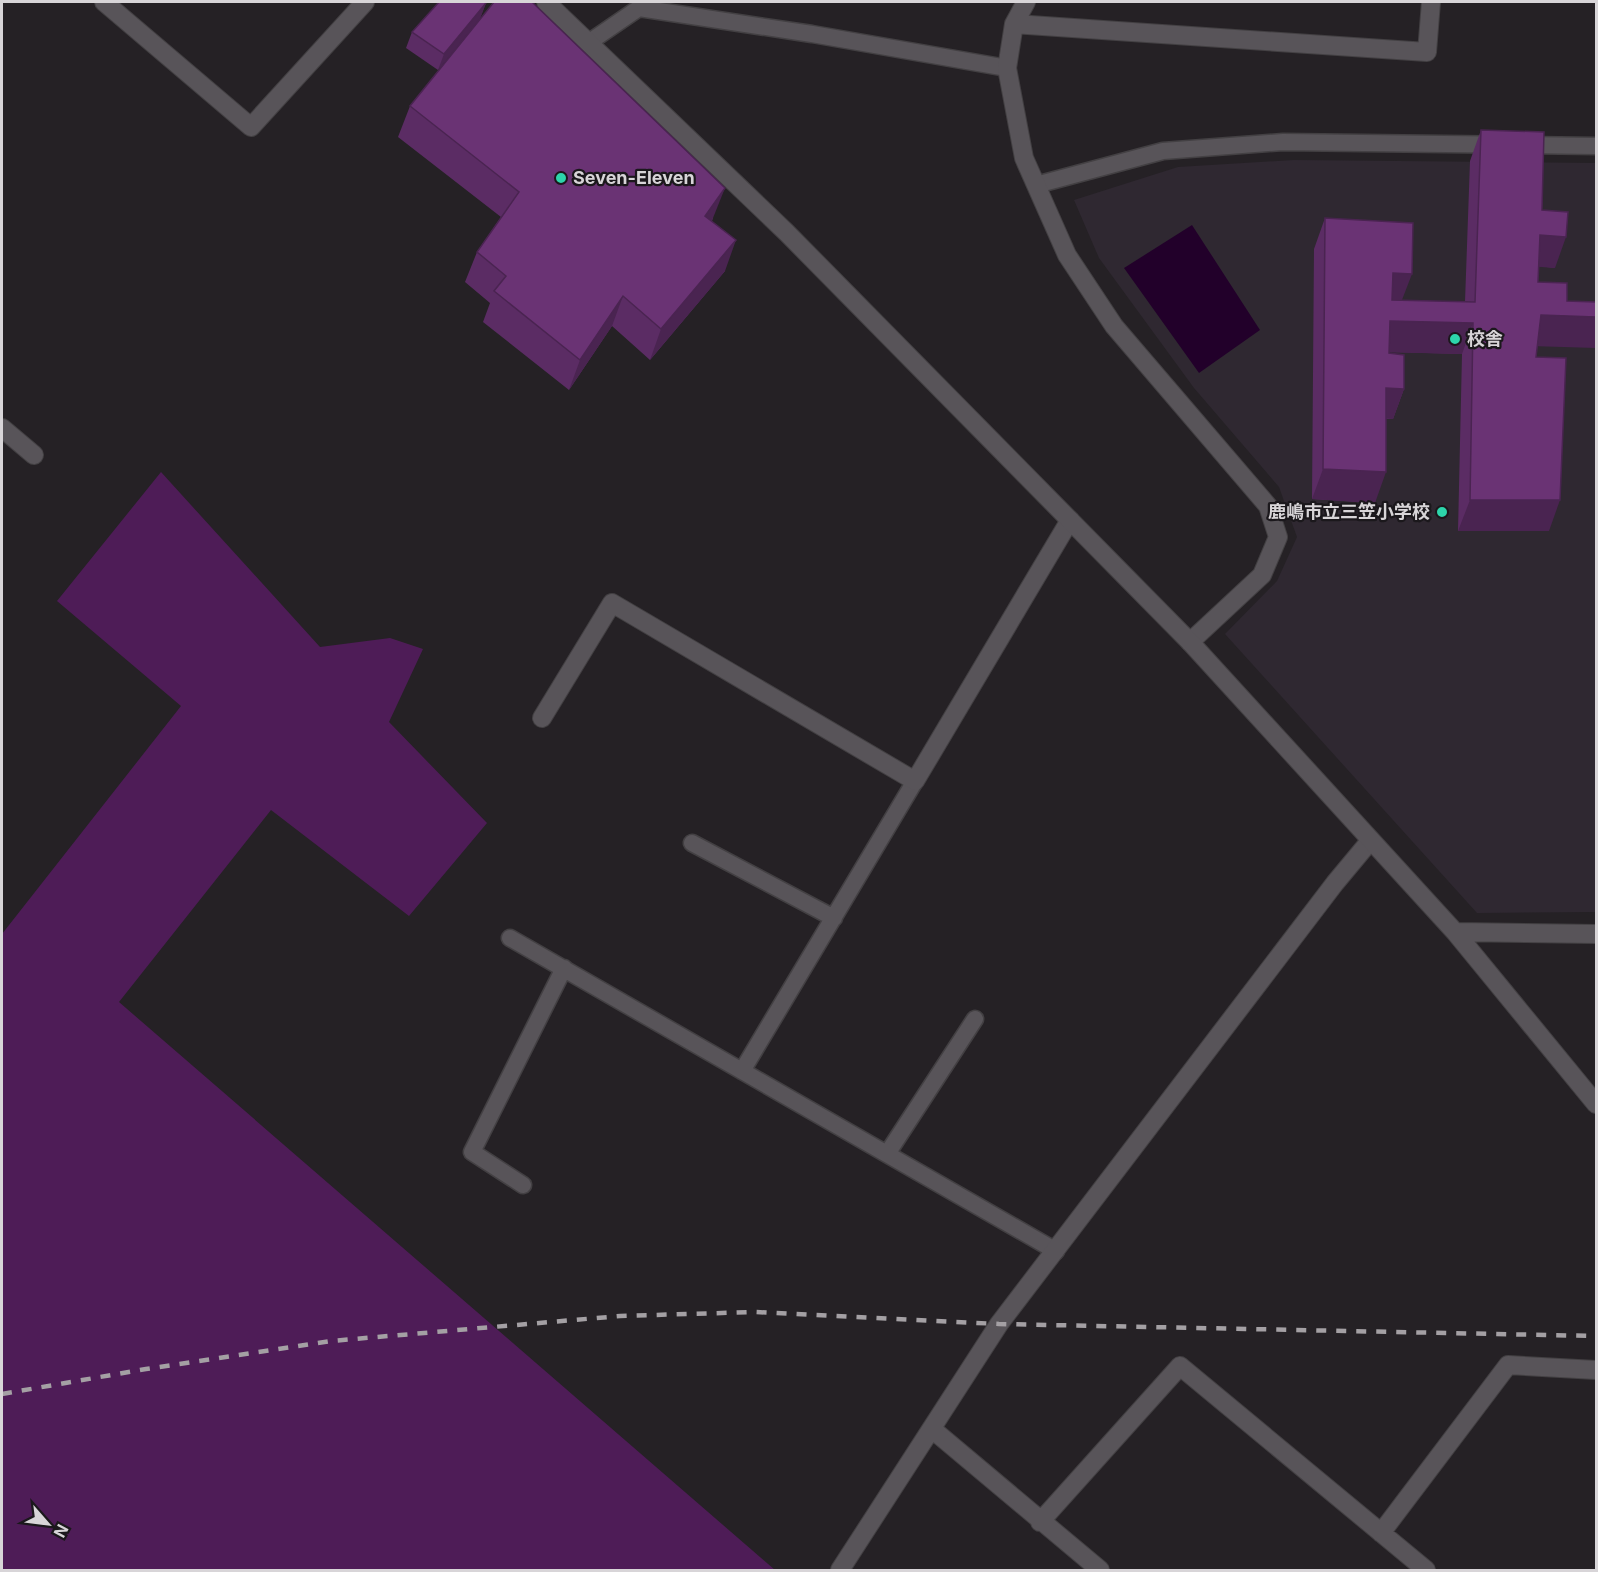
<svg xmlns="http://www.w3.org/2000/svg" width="1598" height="1572" font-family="Inter,'Noto Sans JP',sans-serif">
<rect width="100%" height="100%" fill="#252125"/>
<path fill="#2f2831" d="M 1294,160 L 1596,163 L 1596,912 L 1477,913 L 1225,634 L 1277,581 L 1297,537 L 1279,487 L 1194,388 L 1099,258 L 1074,200 L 1178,167 Z"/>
<path fill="#4e1c57" d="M 161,472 L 320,647 L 390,638 L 423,649 L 389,722 L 487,823 L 409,916 L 271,810 L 119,1002 L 775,1570 L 2,1570 L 2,934 L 181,706 L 57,601 Z"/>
<path fill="#22002a" d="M 1192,225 L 1260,330 L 1199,373 L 1124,268 Z"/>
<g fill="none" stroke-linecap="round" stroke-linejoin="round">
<defs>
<path id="lane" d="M 588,43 L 639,8 L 812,34 L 1007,68
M 1036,185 L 1163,151 L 1283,142 L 1596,146
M 692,843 L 834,918
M 510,938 L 1056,1251
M 742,1071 L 915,781
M 887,1154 L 975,1019
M 523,1185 L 472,1152 L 564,968"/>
<path id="street" d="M 104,2 L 251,127 L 365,2
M 1026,2 L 1014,24 L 1007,68 L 1024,158 L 1067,255 L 1114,326 L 1268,506 L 1278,537 L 1262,575 L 1190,642
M 1014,24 L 1427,52 L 1431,2
M 2,428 L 34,455
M 542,718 L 612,603 L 915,781 L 1070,520
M 932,1429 L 1100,1570
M 1040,1522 L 1180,1366 L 1426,1570
M 1381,1533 L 1508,1365 L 1596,1370
M 840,1570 L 999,1324 L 1335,883 L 1370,841"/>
<path id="secondary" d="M 546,2 L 787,233 L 1190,642 L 1455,932 L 1596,1104
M 1455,932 L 1596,934"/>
</defs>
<use href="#lane" stroke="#434043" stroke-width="19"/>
<use href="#street" stroke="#434043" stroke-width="20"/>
<use href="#secondary" stroke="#434043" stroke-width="20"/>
<use href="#lane" stroke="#585459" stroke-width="16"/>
<use href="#street" stroke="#585459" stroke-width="18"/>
<use href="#secondary" stroke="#585459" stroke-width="18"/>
<path stroke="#a4a0a4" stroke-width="4.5" stroke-dasharray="10 10" stroke-linecap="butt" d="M 2,1394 L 146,1369 L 331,1341 L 620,1316 L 755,1312 L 999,1324 L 1596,1336"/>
</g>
<path fill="#5b2c64" d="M 486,3 L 480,18 L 713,218 L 712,221 L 725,271 L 650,360 L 612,326 L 569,390 L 483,322 L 490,303 L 465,282 L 477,252 L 501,217 L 398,137 L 410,106 L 469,32 L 438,70 L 406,48 L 412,32 Z
M 1481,130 L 1542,210 L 1555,268 L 1538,266 L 1537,346 L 1536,357 L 1549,531 L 1458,531 L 1462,354 L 1389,352 L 1404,389 L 1393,419 L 1386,419 L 1375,503 L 1312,499 L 1314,249 L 1325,218 L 1402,300 L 1465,302 L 1470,161 Z"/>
<path fill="#4a2451" d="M 486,3 L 480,19 L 438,70 L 444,54 Z
M 725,188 L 713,218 L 694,246 L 705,216 Z
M 1540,235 L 1566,237 L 1555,268 L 1528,266 Z
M 736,240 L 725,271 L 650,360 L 661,329 Z
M 1393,273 L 1412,274 L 1400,305 L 1382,304 Z
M 623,296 L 612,326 L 569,390 L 580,360 Z
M 1541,315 L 1596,317 L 1596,348 L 1530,346 Z
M 1390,321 L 1473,323 L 1462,354 L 1379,352 Z
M 1386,388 L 1404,389 L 1393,419 L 1375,418 Z
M 1323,469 L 1386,472 L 1375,503 L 1312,499 Z
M 1470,500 L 1560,500 L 1549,531 L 1458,531 Z"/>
<path fill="#6a3374" stroke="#4a2451" stroke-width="1.5" d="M 439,2 L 484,2 L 486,3 L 444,54 L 412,32 Z
M 494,2 L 532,2 L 725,188 L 705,216 L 736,240 L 661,329 L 623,296 L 580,360 L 494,291 L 506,276 L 477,252 L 519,192 L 410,106 Z
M 1481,130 L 1544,132 L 1542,210 L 1568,212 L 1566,237 L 1540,235 L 1538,282 L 1567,283 L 1567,301 L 1596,302 L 1596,317 L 1541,315 L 1536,357 L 1566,358 L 1560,500 L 1470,500 L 1473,323 L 1390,321 L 1389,353 L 1404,355 L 1404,389 L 1386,388 L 1386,472 L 1323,469 L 1325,218 L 1413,223 L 1412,274 L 1393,273 L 1392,300 L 1475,302 Z"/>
<g fill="#2dd5ab" stroke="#1b181c" stroke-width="2">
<circle cx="561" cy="178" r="6"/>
<circle cx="1455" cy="339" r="6"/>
<circle cx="1442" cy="512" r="6"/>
</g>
<g text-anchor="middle" stroke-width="4.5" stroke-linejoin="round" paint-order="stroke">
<g font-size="18" font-weight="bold" fill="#d8d5d8" stroke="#1b181c" text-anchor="start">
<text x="573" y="184">Seven-Eleven</text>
<text x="1467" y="345">校舎</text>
<text x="1430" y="518" text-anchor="end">鹿嶋市立三笠小学校</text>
</g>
</g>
<rect width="1598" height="1572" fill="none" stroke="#d8d5d8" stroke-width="6"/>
<g transform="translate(48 1524) rotate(118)" stroke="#1b181c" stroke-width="4.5" paint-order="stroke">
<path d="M0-4.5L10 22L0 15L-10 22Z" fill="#d8d5d8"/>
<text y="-9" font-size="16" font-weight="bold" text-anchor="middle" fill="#d8d5d8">N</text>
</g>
</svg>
